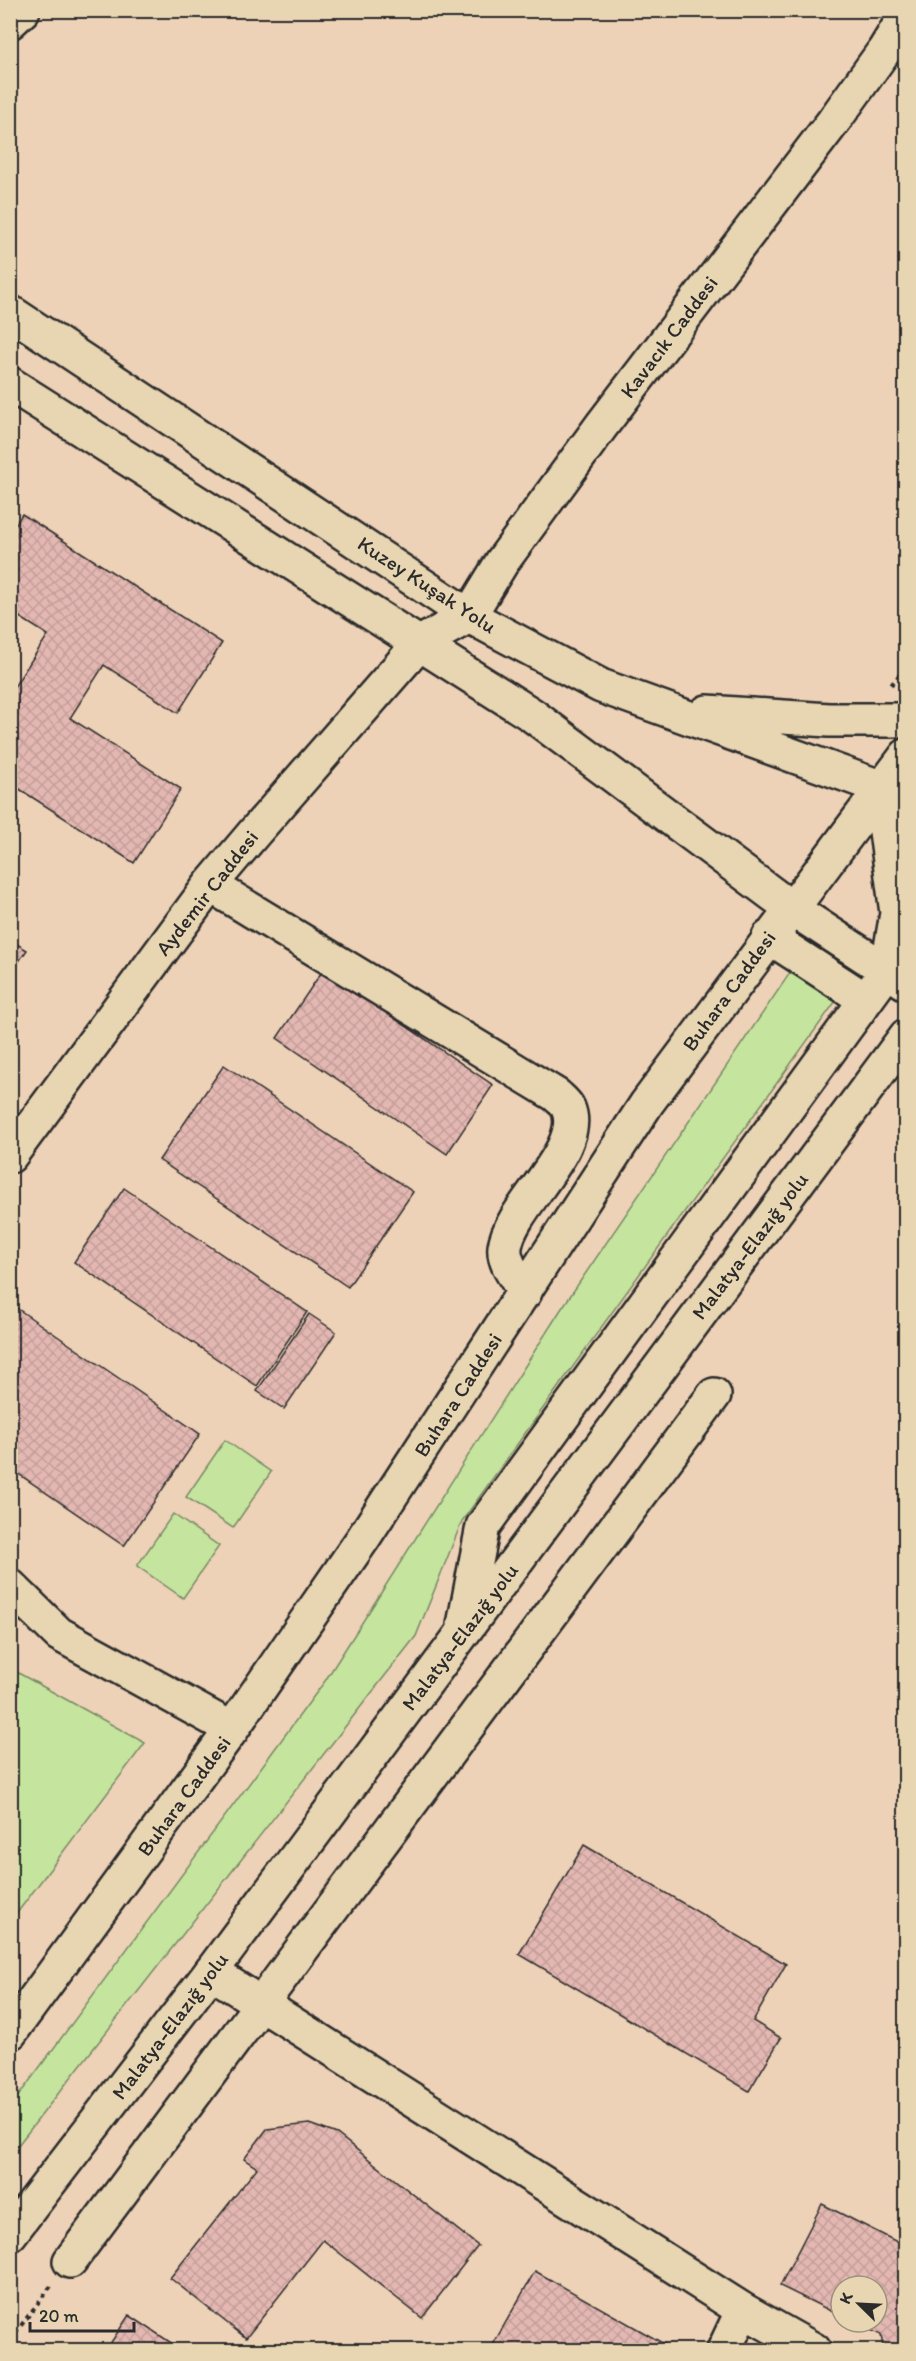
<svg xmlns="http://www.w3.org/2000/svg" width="916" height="2361" font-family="Itim,sans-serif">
<defs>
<pattern id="building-cross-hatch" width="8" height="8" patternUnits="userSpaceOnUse" patternTransform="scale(1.5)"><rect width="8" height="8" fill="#e4b8b2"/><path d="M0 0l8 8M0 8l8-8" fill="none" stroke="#c49e99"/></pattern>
</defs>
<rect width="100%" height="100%" fill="#edd2b7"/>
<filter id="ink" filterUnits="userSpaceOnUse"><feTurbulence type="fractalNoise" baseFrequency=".0167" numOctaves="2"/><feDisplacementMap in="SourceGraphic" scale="12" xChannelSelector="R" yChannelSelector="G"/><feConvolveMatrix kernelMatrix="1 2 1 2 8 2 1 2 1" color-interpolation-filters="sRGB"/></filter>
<g filter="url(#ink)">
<path fill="#c5e59e" stroke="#788864" stroke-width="1.5" d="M 796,964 L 838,998 L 462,1521 L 416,1636 L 11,2154 L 11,2106 L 325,1681 L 560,1311 Z
M 225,1440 L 271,1472 L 233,1528 L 186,1497 Z
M 173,1514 L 219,1546 L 183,1598 L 137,1566 Z
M 11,1669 L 145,1743 L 11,1921 Z"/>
<path fill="url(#building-cross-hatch)" stroke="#2b2b2b" stroke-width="1.5" d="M 22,514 L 222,643 L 178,713 L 104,665 L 70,718 L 181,789 L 134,863 L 10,783 L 10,693 L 48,635 L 10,611 L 10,533 Z
M 10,940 L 27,950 L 10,974 Z
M 323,970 L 493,1085 L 447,1154 L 277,1038 Z
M 224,1065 L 413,1192 L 348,1287 L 159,1160 Z
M 124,1188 L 307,1312 L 257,1386 L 74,1262 Z
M 15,1307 L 200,1434 L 124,1546 L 10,1468 L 10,1314 Z
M 309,1314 L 336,1332 L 284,1409 L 257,1391 Z
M 584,1845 L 786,1964 L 753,2021 L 781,2038 L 749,2091 L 519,1954 Z
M 309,2124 L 337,2134 L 478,2246 L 422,2318 L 323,2240 L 246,2338 L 170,2278 L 257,2168 L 244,2159 L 267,2129 Z
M 822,2204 L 901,2244 L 906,2236 L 906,2350 L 888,2350 L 883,2347 L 881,2335 L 854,2322 L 877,2322 L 877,2286 L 841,2286 L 841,2316 L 780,2286 Z
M 535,2271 L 673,2349 L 672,2350 L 490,2350 Z
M 129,2315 L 182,2350 L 106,2350 Z"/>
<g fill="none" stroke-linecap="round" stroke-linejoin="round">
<defs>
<path id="minor" d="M 10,22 L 23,10
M 210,885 L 556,1095 C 560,1099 566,1103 568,1108 C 586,1149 510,1206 505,1247 C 503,1263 517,1279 525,1292
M 10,1156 L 210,885 L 254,833 L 420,643 L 469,616 L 502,562 L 602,425 L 833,122 L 884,51 L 906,15
M 10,1586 L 59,1634 L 232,1729
M 211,1972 L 743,2310 L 724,2350
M 70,2261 L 714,1395
M 743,2310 L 814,2350"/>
<path id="major" d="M 10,312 L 469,616 L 601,686 L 880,787 L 906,806
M 10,384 L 532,715 L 791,908 L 906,983
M 707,712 L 829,720 L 906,720"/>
<path id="highway" d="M 769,937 L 866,1000
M 464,1625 L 483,1526 L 887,971 L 897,913 L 880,787
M 10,2033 L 232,1729 L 362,1540 L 647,1103 L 906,756
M 10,2234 L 211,1972 L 906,1036"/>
</defs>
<use href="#minor" stroke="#2b2b2b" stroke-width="38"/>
<use href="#major" stroke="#2b2b2b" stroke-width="38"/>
<use href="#highway" stroke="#2b2b2b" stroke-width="38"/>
<path stroke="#2b2b2b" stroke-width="4" stroke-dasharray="4.5 4.5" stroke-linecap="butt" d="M 891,685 L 906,667
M 10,2340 L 51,2286"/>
<use href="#minor" stroke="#e8d6b3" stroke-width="33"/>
<use href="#major" stroke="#e8d6b3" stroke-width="33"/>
<use href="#highway" stroke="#e8d6b3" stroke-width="33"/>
</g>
</g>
<g text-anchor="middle" stroke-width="4.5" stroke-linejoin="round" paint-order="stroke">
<g font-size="21" fill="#2b2b2b" stroke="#e8d6b3">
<text transform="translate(669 337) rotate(-53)" y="7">Kavacık Caddesi</text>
<text transform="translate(427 585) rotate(33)" y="7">Kuzey Kuşak Yolu</text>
<text transform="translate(207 893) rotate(-52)" y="7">Aydemir Caddesi</text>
<text transform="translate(729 991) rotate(-54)" y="7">Buhara Caddesi</text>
<text transform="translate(750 1246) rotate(-53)" y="7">Malatya-Elazığ yolu</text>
<text transform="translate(458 1395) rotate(-57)" y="7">Buhara Caddesi</text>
<text transform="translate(460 1637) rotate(-53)" y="7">Malatya-Elazığ yolu</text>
<text transform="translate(184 1796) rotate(-54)" y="7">Buhara Caddesi</text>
<text transform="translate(170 2026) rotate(-53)" y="7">Malatya-Elazığ yolu</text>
</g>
</g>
<rect width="916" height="2361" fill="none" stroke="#e8d6b3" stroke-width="36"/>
<rect x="18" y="18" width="880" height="2325" fill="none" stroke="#2b2b2b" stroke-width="2" filter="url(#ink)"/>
<g transform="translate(859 2304) rotate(294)"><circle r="28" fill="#e8d6b3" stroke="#9c927d" stroke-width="1.5"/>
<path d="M0-4.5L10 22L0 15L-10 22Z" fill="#2b2b2b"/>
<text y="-9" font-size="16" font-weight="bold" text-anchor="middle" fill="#2b2b2b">K</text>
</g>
<path d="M30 2322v9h104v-9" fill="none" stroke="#2b2b2b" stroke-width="3"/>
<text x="39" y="2322" font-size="18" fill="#2b2b2b" stroke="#e8d6b3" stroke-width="4.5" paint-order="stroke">20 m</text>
</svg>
